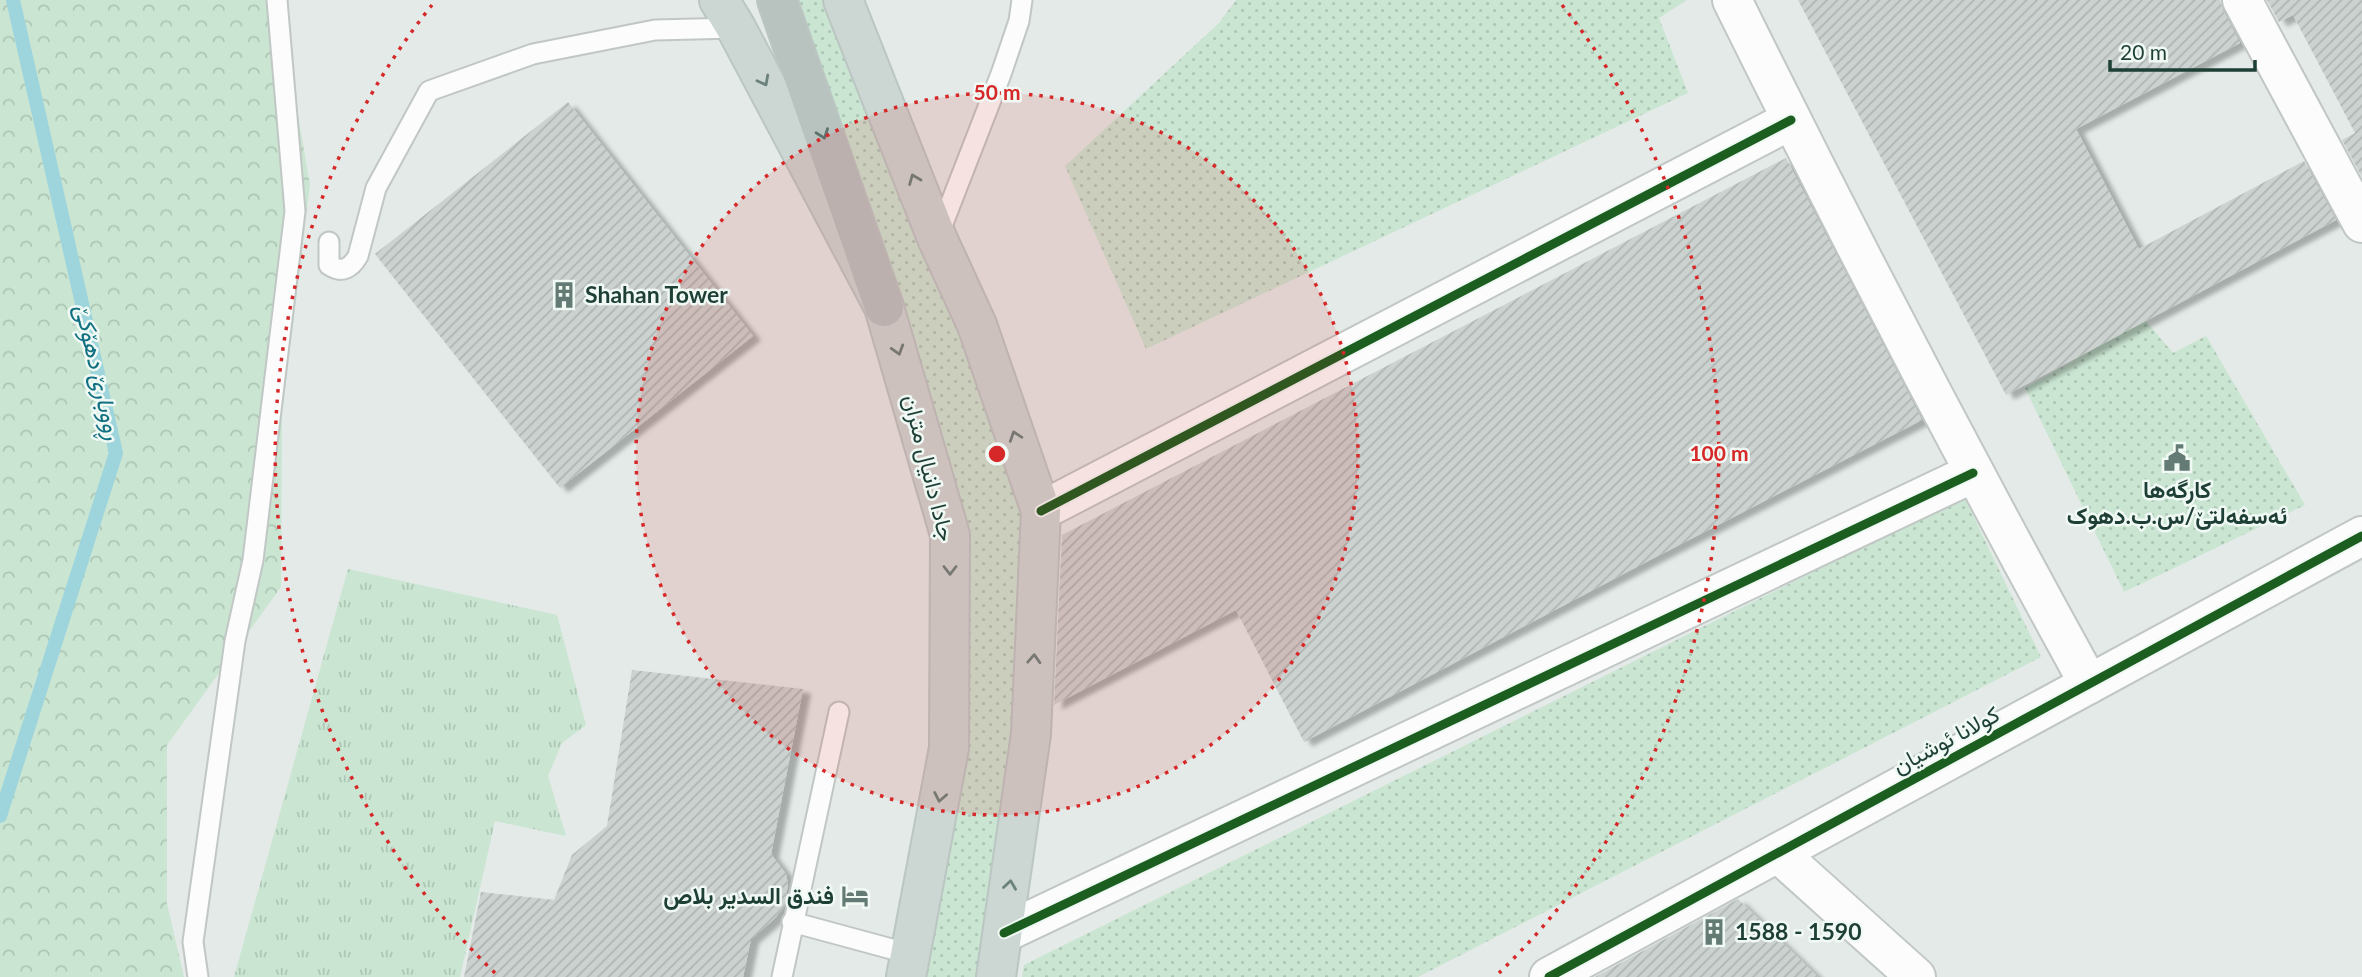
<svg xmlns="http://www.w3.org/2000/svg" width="2362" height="977" font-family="Lato,Vazirmatn,sans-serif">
<defs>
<pattern id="forest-crowns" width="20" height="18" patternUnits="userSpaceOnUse" patternTransform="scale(1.75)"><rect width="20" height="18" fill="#cae5d2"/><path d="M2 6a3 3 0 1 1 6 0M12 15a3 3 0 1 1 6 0" fill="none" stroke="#adc6b5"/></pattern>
<pattern id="park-tufts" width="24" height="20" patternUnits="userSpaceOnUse" patternTransform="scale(1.75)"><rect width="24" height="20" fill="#cae5d2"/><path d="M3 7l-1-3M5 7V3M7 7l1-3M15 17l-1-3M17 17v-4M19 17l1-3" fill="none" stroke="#adc6b5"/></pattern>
<pattern id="garden-dots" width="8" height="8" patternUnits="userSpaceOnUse" patternTransform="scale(1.75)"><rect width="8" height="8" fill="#cae5d2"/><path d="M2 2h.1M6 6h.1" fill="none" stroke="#adc6b5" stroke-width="1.8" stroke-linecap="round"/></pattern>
<pattern id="building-hatch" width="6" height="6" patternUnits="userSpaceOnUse" patternTransform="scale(1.75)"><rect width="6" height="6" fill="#cbd2cf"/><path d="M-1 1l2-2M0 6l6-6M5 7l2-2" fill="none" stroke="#aeb5b2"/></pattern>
<filter id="shadow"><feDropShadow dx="8" dy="4.5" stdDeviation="2" flood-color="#0004"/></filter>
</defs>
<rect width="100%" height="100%" fill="#e3eae7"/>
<path fill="url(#forest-crowns)" d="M 0,0 L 278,0 L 310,185 L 282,414 L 281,587 L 167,745 L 167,904 L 184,977 L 0,977 Z"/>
<path fill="url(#park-tufts)" d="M 348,569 L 557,615 L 586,725 L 562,743 L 548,776 L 566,836 L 495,821 L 460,977 L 234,977 Z"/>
<path fill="url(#garden-dots)" d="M 778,0 L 835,0 L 1032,514 L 990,977 L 911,977 L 957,587 Z
M 1236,0 L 1687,0 L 1659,18 L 1688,93 L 1146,349 L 1065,166 L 1219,23 Z
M 2145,320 L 2173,353 L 2206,336 L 2305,505 L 2124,592 L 2025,388 Z
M 1964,497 L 2041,657 L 1418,977 L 1022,977 L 1024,965 Z"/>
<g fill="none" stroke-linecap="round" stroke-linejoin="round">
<path stroke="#9ed5dd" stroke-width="14" d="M 0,816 L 116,453 L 13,0"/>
</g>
<path fill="url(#building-hatch)" filter="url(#shadow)" d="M 1798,0 L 2220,0 L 2223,10 L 2240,43 L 2076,129 L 2139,249 L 2304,161 L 2336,220 L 2006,395 Z
M 2267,0 L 2362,0 L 2362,177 L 2342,140 L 2355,133 L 2293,15 L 2279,22 Z
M 568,102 L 753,336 L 560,488 L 375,254 Z
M 1786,158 L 1922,420 L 1648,561 L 1304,742 L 1236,610 L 1054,705 L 1062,535 Z
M 632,670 L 803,689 L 771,854 L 786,874 L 788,884 L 784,907 L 773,920 L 751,939 L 743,977 L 464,977 L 481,892 L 554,900 L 572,855 L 607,826 Z
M 1738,899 L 1818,977 L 1595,977 Z"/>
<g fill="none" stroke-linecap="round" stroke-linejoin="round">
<defs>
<path id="service" d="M 938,236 L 1001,74 L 1019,21 L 1022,0
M 329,242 L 329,265 C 342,274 351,268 358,256 L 376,188 L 429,91 L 533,54 L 655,30 L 736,28
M 792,922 L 910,954
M 198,977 L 193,942 L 235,641 L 253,560 L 295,211 L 277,0
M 782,977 L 839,712"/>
<path id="minor" d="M 1732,0 C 1846,231 1965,459 2089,684
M 2242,0 L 2362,223
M 1041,511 L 1791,120
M 1778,853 L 1916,977
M 1004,933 L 1973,473"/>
<path id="tertiary" d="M 1549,977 L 2362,536"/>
<path id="primary" d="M 719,0 L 736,28 L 884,307 L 950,535 L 949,748 L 906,977
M 843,0 L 937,238 L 977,325 L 1041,511 L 1031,734 L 996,977"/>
<path id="motorway" d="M 777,0 L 884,307"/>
</defs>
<use href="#service" stroke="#c0c7c4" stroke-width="23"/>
<use href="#minor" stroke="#c0c7c4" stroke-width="42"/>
<use href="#tertiary" stroke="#c0c7c4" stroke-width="42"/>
<use href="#primary" stroke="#bbc6c3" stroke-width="42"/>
<use href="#motorway" stroke="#bbc6c3" stroke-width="42"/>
<use href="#service" stroke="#fbfcfb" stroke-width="19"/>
<use href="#minor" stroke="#fbfcfb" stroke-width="38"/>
<use href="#tertiary" stroke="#fbfcfb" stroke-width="38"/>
<use href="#primary" stroke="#ccd6d3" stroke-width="38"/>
<use href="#motorway" stroke="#b8c3c0" stroke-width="38"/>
<defs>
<path id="cycleway" d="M 1041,511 L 1791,120
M 1004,933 L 1973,473
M 1549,977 L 2362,536"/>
</defs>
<use href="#cycleway" stroke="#f0f9f4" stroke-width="13"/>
<use href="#cycleway" stroke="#1b5e20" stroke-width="9"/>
</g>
<defs><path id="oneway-chevron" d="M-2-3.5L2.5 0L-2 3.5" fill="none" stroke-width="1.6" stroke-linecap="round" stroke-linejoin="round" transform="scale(1.75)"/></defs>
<g stroke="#6c837d">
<use href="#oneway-chevron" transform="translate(764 81) rotate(62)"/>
<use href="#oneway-chevron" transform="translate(914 179) rotate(-112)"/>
<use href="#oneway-chevron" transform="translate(898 350) rotate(73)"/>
<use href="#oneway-chevron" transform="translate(1015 436) rotate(-109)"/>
<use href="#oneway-chevron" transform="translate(950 570) rotate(90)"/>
<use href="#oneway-chevron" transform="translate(1034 659) rotate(-87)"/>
<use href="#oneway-chevron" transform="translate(940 797) rotate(101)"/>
<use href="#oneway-chevron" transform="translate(1010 885) rotate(-82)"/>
</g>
<use stroke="#5c746d" href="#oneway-chevron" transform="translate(823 134) rotate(70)"/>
<circle cx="997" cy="454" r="361" fill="#d62828" fill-opacity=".12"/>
<g fill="none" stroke="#d62828" stroke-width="3.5" stroke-dasharray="3.5 7">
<circle cx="997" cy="454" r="361"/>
<path d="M495 973A722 722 0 0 1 432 5M1562 5A722 722 0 0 1 1499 973"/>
</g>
<defs>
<symbol id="building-bare" viewBox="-9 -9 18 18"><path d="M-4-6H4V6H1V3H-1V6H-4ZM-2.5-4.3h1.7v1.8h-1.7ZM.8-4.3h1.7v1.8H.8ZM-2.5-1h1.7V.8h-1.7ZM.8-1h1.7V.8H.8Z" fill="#637b74" stroke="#f0f9f4" stroke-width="2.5" paint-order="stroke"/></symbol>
<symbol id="civic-bare" viewBox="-9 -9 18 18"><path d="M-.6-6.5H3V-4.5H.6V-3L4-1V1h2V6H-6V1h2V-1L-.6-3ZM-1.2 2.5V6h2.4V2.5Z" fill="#637b74" stroke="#f0f9f4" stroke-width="2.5" paint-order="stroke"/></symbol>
<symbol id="hotel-bare" viewBox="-9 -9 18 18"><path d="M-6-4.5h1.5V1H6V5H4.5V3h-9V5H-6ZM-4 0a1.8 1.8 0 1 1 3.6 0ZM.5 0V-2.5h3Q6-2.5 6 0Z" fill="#637b74" stroke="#f0f9f4" stroke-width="2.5" paint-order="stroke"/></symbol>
</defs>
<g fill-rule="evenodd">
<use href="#building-bare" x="545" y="276" width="38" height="38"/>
<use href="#civic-bare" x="2158" y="439" width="38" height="38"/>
<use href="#hotel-bare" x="836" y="877" width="38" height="38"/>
<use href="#building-bare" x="1695" y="913" width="38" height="38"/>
</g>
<g text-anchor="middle" stroke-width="5" stroke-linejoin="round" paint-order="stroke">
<g font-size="23" font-weight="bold" fill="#1e3f36" stroke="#f0f9f4" text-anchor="start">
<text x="585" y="303">Shahan Tower</text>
<text x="2177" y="498" text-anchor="middle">کارگەھا<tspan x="2177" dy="26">ئەسفەلتێ/س.ب.دھوک</tspan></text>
<text x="834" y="904" text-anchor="end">فندق السدير بلاص</text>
<text x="1735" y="940">1588 - 1590</text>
</g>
<g font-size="23" fill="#1e3f36" stroke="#f0f9f4">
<text transform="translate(929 468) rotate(76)" y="8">جادا دانيال متران</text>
<text transform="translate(1946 740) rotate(-28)" y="8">كولانا ئوشيان</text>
</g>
<g font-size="24" font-style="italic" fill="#117082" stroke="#f0f9f4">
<text transform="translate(98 372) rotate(77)" y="8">ڕووبارێ دهۆكێ</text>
</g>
</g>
<circle cx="997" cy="454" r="10" fill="#d62828" stroke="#f0f9f4" stroke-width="3.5"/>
<g font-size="21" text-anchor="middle" font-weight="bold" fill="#d62828" stroke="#f0f9f4" stroke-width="5" stroke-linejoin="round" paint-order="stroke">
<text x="997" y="100">50 m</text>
<text x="1719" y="461">100 m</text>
</g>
<path d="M2110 60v10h145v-10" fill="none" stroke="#1e3f36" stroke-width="3.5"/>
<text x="2120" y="60" font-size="21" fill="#1e3f36" stroke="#f0f9f4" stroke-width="5" paint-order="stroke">20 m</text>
</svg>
